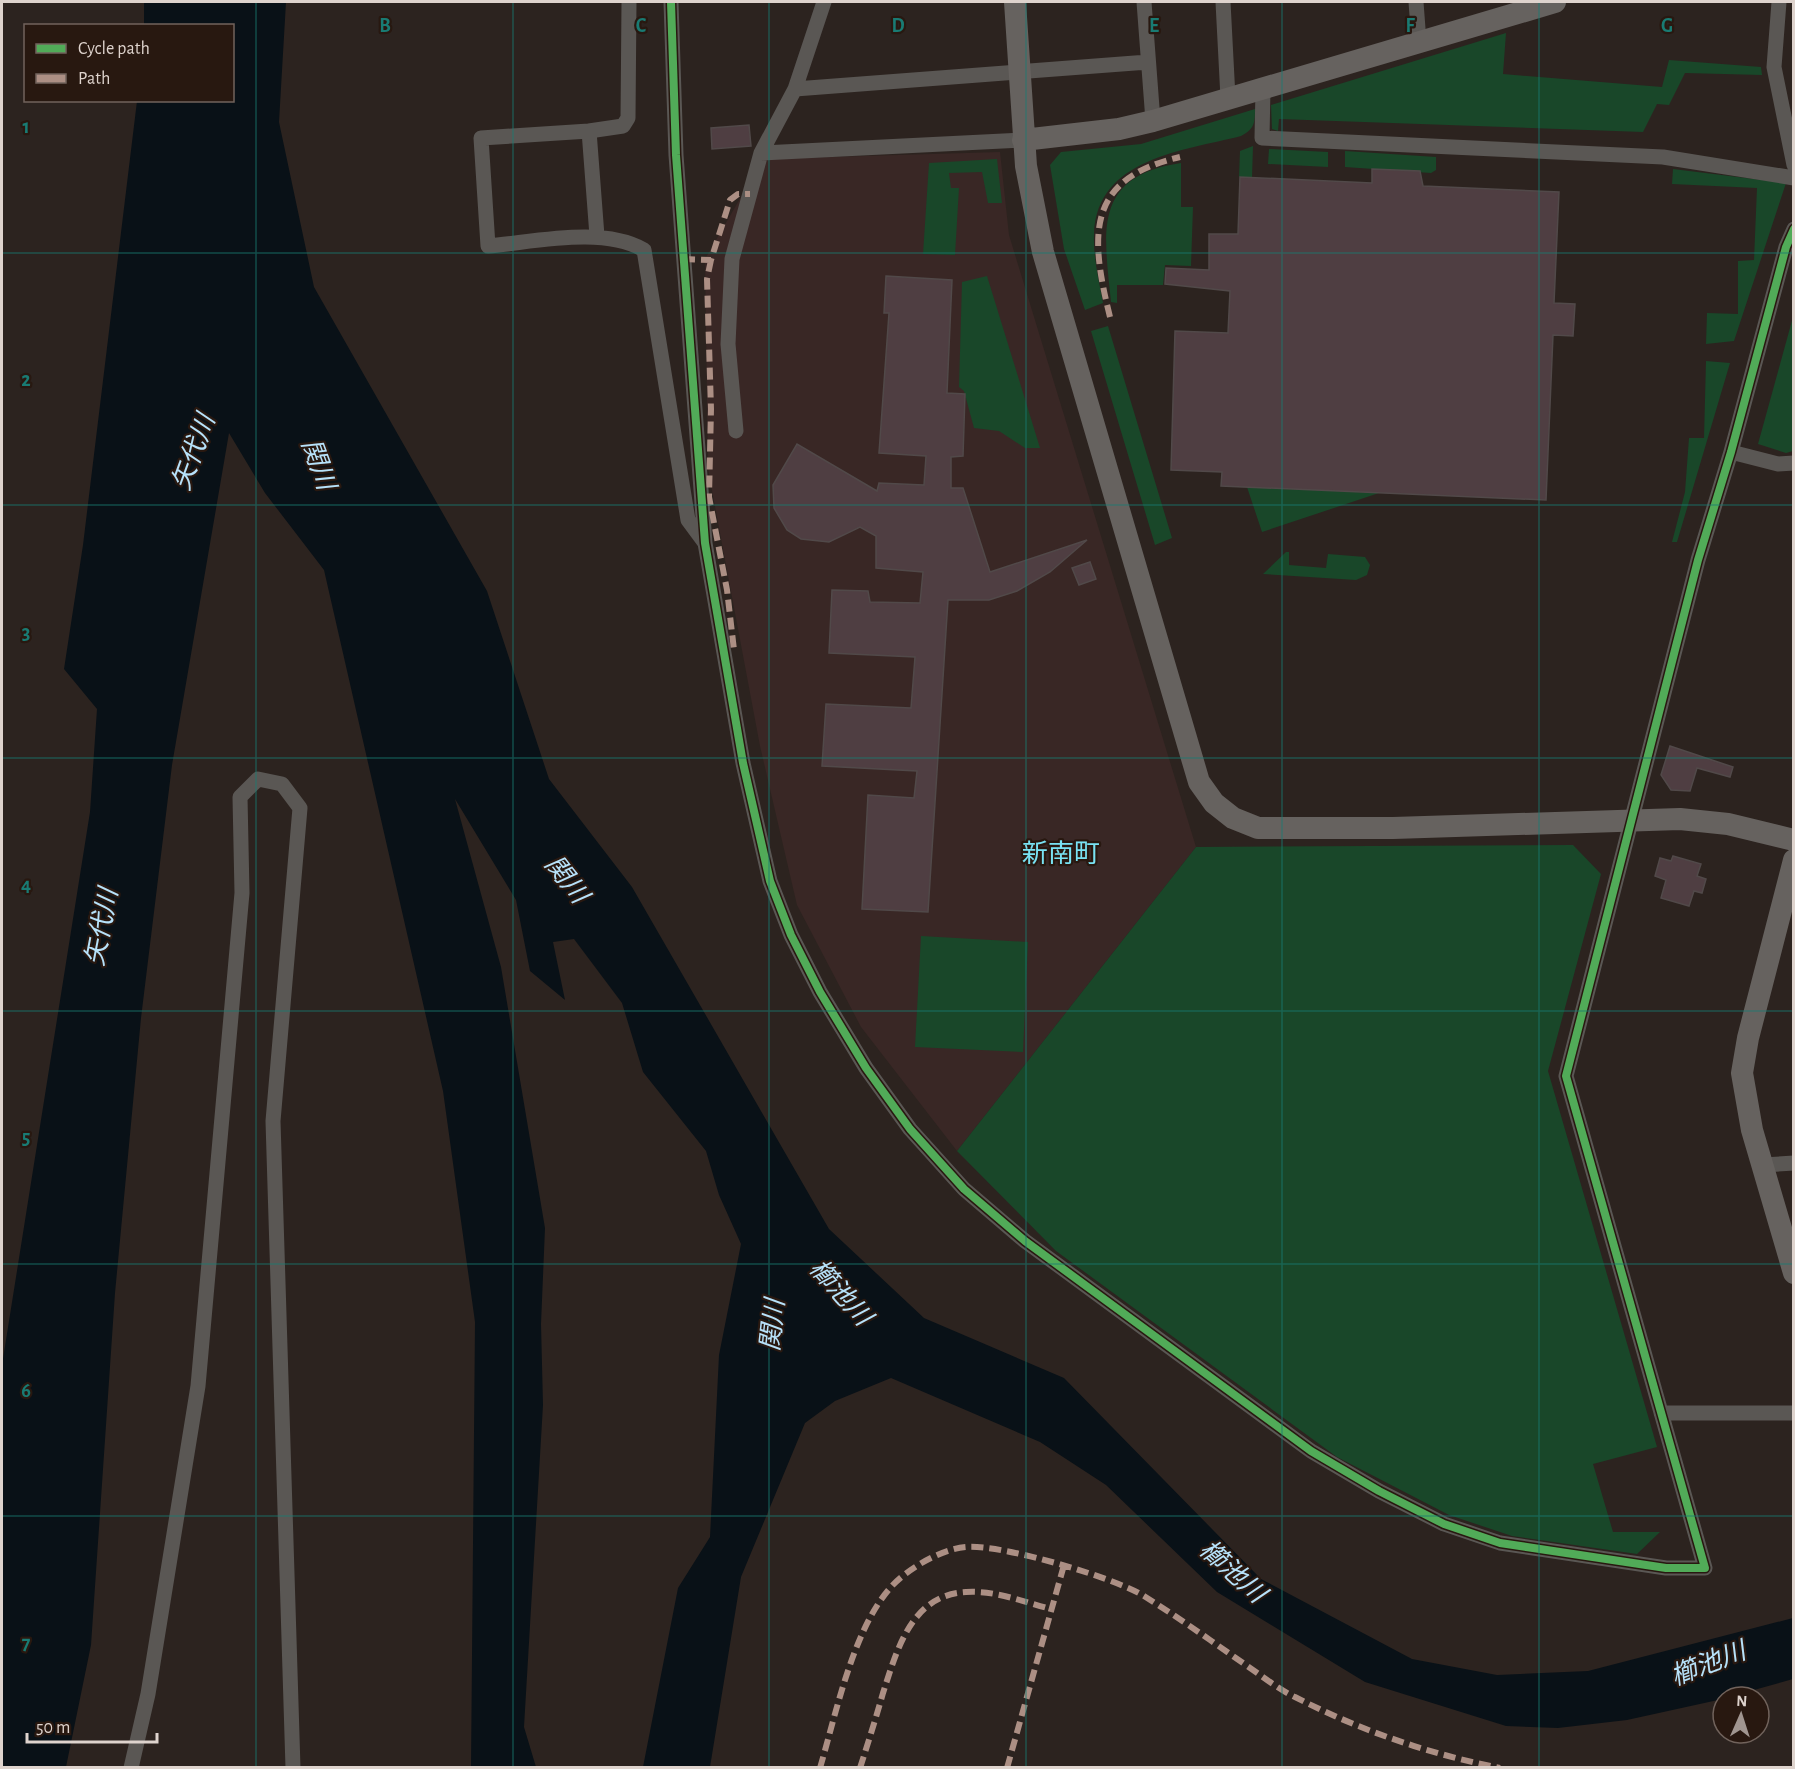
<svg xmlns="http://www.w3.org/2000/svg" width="1795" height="1769" font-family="'Alegreya Sans','Noto Sans JP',sans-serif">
<rect width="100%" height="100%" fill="#2c231f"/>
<path fill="#392725" d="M 1000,152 L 1009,235 L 1196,847 L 957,1151 L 861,1027 L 797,905 L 760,746 L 708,469 L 705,259 L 763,159 Z"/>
<path fill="#194729" d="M 1506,33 L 1503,74 L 1662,87 L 1669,60 L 1761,67 L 1762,75 L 1685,73 L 1669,105 L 1657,104 L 1643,132 L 1279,119 L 1278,131 L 1272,129 L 1271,105 Z
M 1255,109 C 1255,124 1254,129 1241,136 C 1183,151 1097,158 1094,234 C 1093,257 1099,281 1103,303 L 1085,310 L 1064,249 L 1050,165 L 1061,152 L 1141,144 Z
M 1253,146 L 1252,178 L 1239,177 L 1240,151 Z
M 1269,149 L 1328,152 L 1328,167 L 1268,164 Z
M 1345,151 L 1436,157 L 1436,170 L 1431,173 L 1345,167 Z
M 997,159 L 1002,203 L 988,203 L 982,172 L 949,173 L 951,188 L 959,188 L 955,255 L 923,254 L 929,163 Z
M 1181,163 L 1181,207 L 1193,207 L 1191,266 L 1165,265 L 1163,285 L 1117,285 L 1117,303 L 1111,302 C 1104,232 1092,176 1181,163 Z
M 1673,169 L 1786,183 L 1734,341 L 1706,344 L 1707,313 L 1738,314 L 1738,261 L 1754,260 L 1757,188 L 1672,184 Z
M 987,276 L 1040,448 L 1025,448 L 999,431 L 974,428 L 964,391 L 959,387 L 962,282 Z
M 1793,317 L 1793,451 L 1786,453 L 1758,444 Z
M 1108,326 L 1172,538 L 1155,545 L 1091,331 Z
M 1706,361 L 1730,363 L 1677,542 L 1672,542 L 1685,492 L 1689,438 L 1704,438 Z
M 1247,487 L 1379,493 L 1262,532 Z
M 1286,552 L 1289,552 L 1289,565 L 1326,568 L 1328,554 L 1365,557 L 1370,565 L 1367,575 L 1356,580 L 1263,574 Z
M 1573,845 L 1601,874 L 1548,1071 L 1657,1447 L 1593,1464 L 1613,1532 L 1660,1532 L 1637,1554 L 1512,1536 L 1449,1515 L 1337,1457 L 1056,1251 L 957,1151 L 1196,847 Z
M 921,936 L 1028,942 L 1023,1052 L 915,1047 Z"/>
<path fill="#091117" d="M 144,2 L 286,2 L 279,122 L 314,287 L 487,591 L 549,779 L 632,887 L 829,1229 L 924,1318 L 1064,1378 L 1261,1579 L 1412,1659 L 1497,1675 L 1588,1671 L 1793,1618 L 1793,1679 L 1718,1700 L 1627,1720 L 1558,1728 L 1506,1726 L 1365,1682 L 1217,1592 L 1106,1485 L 1040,1442 L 891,1378 L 835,1401 L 805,1423 L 741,1577 L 710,1767 L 643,1767 L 678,1588 L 710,1537 L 719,1355 L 741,1244 L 719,1195 L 706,1151 L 643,1072 L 622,1003 L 574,939 L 553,942 L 565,1000 L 530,971 L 516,900 L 455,799 L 501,967 L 545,1228 L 541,1324 L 543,1405 L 524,1727 L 536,1767 L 471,1767 L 475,1322 L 443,1091 L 324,570 L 265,493 L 229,433 L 172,765 L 141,1018 L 115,1293 L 91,1645 L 66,1767 L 2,1767 L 2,1365 L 90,812 L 97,709 L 64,669 L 83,545 L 137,101 L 232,100 L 232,26 L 144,25 Z"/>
<path fill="#4f3e42" stroke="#514949" stroke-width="1.5" d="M 749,125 L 751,146 L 712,149 L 711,128 Z
M 1372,169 L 1420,171 L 1423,186 L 1559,192 L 1554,303 L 1575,304 L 1573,336 L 1553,335 L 1546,500 L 1221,486 L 1222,472 L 1171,470 L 1175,331 L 1228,333 L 1230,291 L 1165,284 L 1166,268 L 1209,270 L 1209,234 L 1238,234 L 1240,177 L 1372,183 Z
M 886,276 L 952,280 L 947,393 L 965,394 L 963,456 L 951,457 L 951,488 L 963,488 L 990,572 L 1087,540 L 1050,572 L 1017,591 L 989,600 L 948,600 L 928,912 L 862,909 L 868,795 L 914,798 L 917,771 L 822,766 L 826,704 L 911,708 L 915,657 L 829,653 L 832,590 L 868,591 L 870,602 L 920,603 L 923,572 L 876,568 L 876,536 L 860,527 L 829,542 L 801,539 L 787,530 L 774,508 L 773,485 L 797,444 L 877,491 L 879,483 L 924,485 L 926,456 L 879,453 L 889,313 L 884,313 Z
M 1090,562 L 1096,579 L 1079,585 L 1072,568 Z
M 1670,746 L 1733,767 L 1730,777 L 1697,768 L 1690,791 L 1671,790 L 1661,775 Z
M 1673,856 L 1701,864 L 1697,876 L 1706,879 L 1702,893 L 1694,891 L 1689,906 L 1661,898 L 1666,880 L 1655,876 L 1660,858 L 1671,861 Z"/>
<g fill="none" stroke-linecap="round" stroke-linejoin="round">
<path stroke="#5a5754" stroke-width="15" d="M 671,2 L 676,155 L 705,543 L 743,763 L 770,881 L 791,935 L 820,992 L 866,1068 L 910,1129 L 964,1189 L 1025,1241 L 1311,1451 L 1379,1491 L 1444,1524 L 1500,1543 L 1666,1568 L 1705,1568 L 1566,1076 L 1698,560 L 1731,452 L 1786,247 L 1794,229
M 1144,2 L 1153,121
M 1223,2 L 1228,98
M 1416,2 L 1419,42
M 1779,2 L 1774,67 L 1794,165
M 1263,88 L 1262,138 L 1663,157 L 1794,178
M 795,89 L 1148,62
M 589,131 L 623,126 L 628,118 L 629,2
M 761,153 L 1023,140
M 597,236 L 589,131 L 481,138 L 488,246 C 535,242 603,226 644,250 L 688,520 L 705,543
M 736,431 L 728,344 L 732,259 L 761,153 L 795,89 L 824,2
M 1731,452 L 1778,464 L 1794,463
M 1763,1165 L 1794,1163
M 1661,1413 L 1794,1413
M 131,1768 L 148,1694 L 198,1386 L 242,893 L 240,797 L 258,779 L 282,784 L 300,808 L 273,1121 L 293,1768"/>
<path stroke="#66625f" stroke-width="22" d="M 1015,2 L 1026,166 L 1043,252 L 1199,782 L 1214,803 L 1233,818 L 1258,828 L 1393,828 L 1680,819 L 1728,824 L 1794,840
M 1023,140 L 1119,129 L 1153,121 L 1555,2
M 1794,860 L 1748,1038 L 1742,1073 L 1752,1130 L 1794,1273"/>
<path stroke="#ac8f84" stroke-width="6" stroke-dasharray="12 6" stroke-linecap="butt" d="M 683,259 L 711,260 L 730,200 L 738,194 L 750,194
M 711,260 L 707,279 L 711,409 L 709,497 L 727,590 L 734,650
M 1110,317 C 1090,236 1085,179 1180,157
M 820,1768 C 836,1714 853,1629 891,1587 C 907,1569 941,1549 966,1547 C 1001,1544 1113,1577 1144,1596 C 1181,1619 1217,1645 1253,1670 C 1266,1679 1280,1690 1295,1697 C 1359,1730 1429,1754 1500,1768
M 860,1768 C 868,1743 876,1718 883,1693 C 897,1650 911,1595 966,1592 C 994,1590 1024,1602 1051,1609
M 1007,1768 L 1064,1565"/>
<defs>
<path id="cycleway" d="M 671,2 L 676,155 L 705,543 L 743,763 L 770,881 L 791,935 L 820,992 L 866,1068 L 910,1129 L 964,1189 L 1025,1241 L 1311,1451 L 1379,1491 L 1444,1524 L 1500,1543 L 1666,1568 L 1705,1568 L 1566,1076 L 1698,560 L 1731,452 L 1786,247 L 1794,229"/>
</defs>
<use href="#cycleway" stroke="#281810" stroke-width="11"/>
<use href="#cycleway" stroke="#51ab58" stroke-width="8"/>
</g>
<path fill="none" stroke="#197b73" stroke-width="1.5" stroke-opacity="0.55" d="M 256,2 L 256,1768M 513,2 L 513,1768M 769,2 L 769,1768M 1026,2 L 1026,1768M 1282,2 L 1282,1768M 1539,2 L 1539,1768M 2,253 L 1794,253M 2,505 L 1794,505M 2,758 L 1794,758M 2,1011 L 1794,1011M 2,1264 L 1794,1264M 2,1516 L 1794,1516"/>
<g text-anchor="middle" stroke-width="4.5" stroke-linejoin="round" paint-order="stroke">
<g font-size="26" font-style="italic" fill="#b7e2fa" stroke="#281810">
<text transform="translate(193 452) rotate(-70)" y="9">矢代川</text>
<text transform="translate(319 464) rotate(70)" y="9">関川</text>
<text transform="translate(567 879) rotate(52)" y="9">関川</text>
<text transform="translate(101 927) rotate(-79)" y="9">矢代川</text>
<text transform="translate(841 1292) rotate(48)" y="9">櫛池川</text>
<text transform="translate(772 1325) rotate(-84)" y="9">関川</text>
<text transform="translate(1233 1571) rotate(42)" y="9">櫛池川</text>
<text transform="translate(1708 1663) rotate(-21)" y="9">櫛池川</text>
</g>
<g font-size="26" fill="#79e2f3" stroke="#281810">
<text x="1061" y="862">新南町</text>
</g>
</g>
<g font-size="20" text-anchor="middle" font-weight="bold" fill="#197b73" stroke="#281810" stroke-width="4.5" stroke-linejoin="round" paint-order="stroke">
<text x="385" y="32">B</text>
<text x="641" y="32">C</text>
<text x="898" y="32">D</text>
<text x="1154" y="32">E</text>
<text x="1410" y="32">F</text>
<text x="1667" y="32">G</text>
<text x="26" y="133">1</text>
<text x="26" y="386">2</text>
<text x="26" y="639">3</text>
<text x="26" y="891">4</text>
<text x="26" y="1144">5</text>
<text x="26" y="1397">6</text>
<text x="26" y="1649">7</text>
</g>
<rect width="1795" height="1769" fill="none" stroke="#ded3cd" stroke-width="6"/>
<rect x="24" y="24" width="210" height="78" fill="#281810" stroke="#71635c" stroke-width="1.5"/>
<rect x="36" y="44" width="30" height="9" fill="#51ab58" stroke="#71635c" stroke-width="1.5"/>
<text x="78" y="54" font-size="18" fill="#ded3cd">Cycle path</text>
<rect x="36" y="74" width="30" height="9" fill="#ac8f84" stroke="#71635c" stroke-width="1.5"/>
<text x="78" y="84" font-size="18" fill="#ded3cd">Path</text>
<g transform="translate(1741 1715) rotate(3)"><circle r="28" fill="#281810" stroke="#71635c" stroke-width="1.5"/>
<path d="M0-4.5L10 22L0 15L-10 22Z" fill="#a09590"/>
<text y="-9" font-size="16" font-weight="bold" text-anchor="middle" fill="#ded3cd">N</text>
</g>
<path d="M27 1733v9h130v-9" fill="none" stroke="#ded3cd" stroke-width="3"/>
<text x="36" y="1733" font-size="18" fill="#ded3cd" stroke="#281810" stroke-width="4.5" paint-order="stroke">50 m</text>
</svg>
